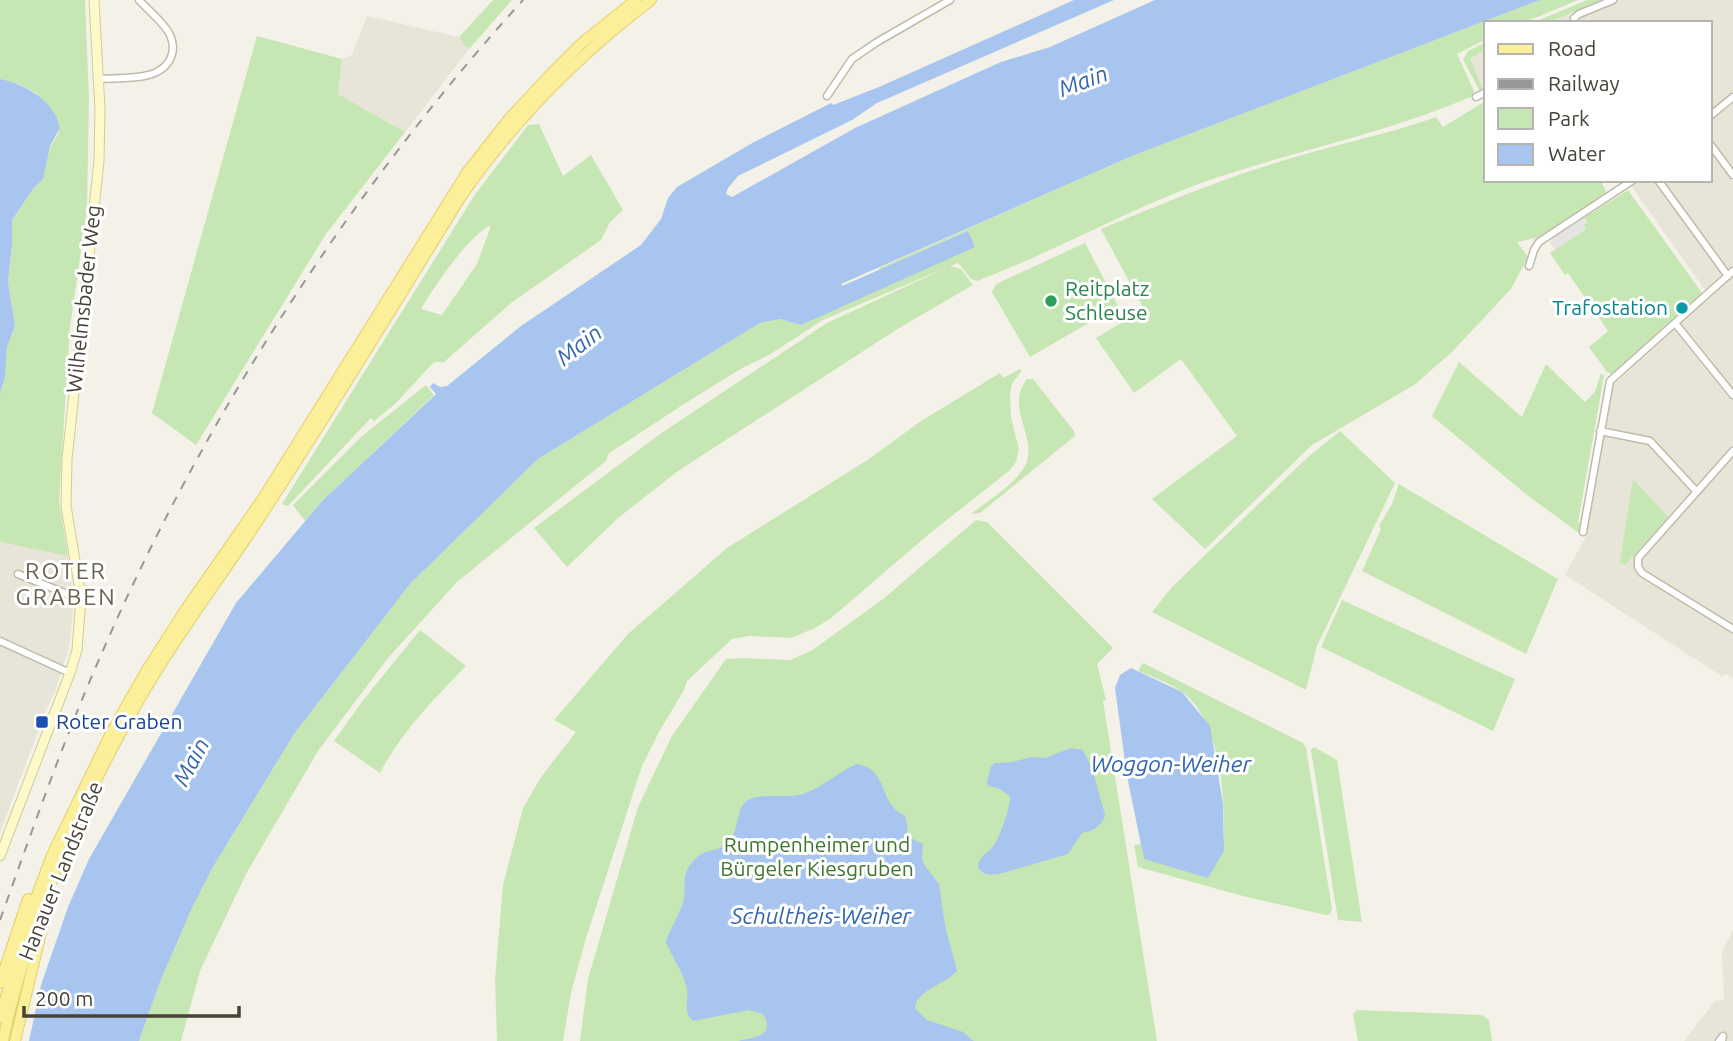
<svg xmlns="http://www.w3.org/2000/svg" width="1733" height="1041" font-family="Ubuntu,sans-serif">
<rect width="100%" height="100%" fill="#f4f2e8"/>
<path fill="#e7e5d7" d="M 1619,0 L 1733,0 L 1733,678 L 1726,674 L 1723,677 L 1565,575 L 1586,536 L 1612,386 L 1710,297 L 1627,180 L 1710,180 L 1710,23 L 1547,23 L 1568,14 L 1572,21 L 1579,16 Z
M 367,16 L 459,37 L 465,46 L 470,48 L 405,132 L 338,94 L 342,59 L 352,55 Z
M 1486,50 L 1486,88 L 1483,90 L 1469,58 Z
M 0,542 L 68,556 L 74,601 L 69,648 L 55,692 L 46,710 L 0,833 Z
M 1733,929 L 1733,1041 L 1684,1041 L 1715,1001 L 1724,1000 L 1722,953 Z"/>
<path fill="#c6e6b3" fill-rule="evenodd" d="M 0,0 L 85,0 L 89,99 L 87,210 L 70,327 L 59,501 L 68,556 L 0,542 L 0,393 L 5,377 L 7,347 L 15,326 L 8,282 L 12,245 L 12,220 L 33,189 L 39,183 L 51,146 L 59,132 L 58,119 L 36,93 L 19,84 L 0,79 Z
M 493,0 L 512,0 L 470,48 L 465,46 L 459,37 Z
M 1540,0 L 1578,0 L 1523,23 L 1486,23 L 1486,39 L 1457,54 L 1474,91 L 1473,96 C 1383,135 1286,152 1193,186 C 1120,214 1051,253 977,281 L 971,279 L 958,263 L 950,266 L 961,269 L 973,285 L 899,328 L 678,471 L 618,518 L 567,567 L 534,528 L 660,434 L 827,323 L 948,267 L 823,320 L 769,355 L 742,368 L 684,404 L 608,454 L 607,460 L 457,582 L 388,658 L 318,751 L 246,874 L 200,971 L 181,1041 L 139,1041 L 160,982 L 192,908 L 213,867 L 294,734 L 410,584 L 538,459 L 760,323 L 780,319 L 802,325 L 968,231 L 879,270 L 879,268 L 1132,156 Z
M 1587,0 L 1602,0 L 1547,23 L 1532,23 Z
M 257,36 L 342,59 L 338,94 L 405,132 L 326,234 L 196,445 L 152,413 Z
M 1486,42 L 1486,50 L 1470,58 L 1483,90 L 1479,90 L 1463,59 L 1468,51 Z
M 1484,102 L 1486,180 L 1600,180 L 1607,193 L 1543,236 L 1517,242 L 1528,257 L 1511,289 L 1451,353 L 1414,385 L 1312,445 L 1205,549 L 1152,499 L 1237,436 L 1181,359 L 1134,393 L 1096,338 L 1144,309 L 1101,229 C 1164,203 1226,177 1292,158 C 1340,143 1389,134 1436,117 L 1443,127 Z
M 539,124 L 563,176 L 591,155 L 623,210 L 610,222 L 601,240 L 511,303 L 444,362 L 434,362 L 394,405 L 374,421 L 371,418 L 288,506 L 282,504 L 474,196 L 528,125 ZM 491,226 L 477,264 L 442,315 L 421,309 C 432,290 471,231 491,226 Z
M 1628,190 L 1702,293 L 1612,374 L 1607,372 L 1589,347 L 1608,331 L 1568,273 L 1565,275 L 1550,253 L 1586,229 L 1583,225 L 1587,222 L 1584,218 Z
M 1085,243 L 1118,306 L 1030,357 L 992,292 L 996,284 Z
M 1459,362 L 1522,417 L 1546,364 L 1585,402 L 1595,392 L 1601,373 L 1604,376 L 1578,522 L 1580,523 L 1579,533 L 1527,495 L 1432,416 Z
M 1020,369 L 1022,370 L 1012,384 L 1010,393 L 1011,418 L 1019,449 L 1016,462 L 1009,471 L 929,534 L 830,619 L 815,628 L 791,638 L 749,636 L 732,639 L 687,681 L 684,690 L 660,730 L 642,766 L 586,938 L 571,993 L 563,1041 L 497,1041 L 495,979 L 503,885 L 523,808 L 541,777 L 576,732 L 554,720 L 628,634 L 727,548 L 869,459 L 921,421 L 1000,373 L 1003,378 Z
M 1027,379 L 1033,379 L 1074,431 L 1075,436 L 980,513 L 971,514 C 987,501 1008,489 1021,472 C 1045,441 1002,412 1027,379 Z
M 426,385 L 434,395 L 323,500 L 305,521 L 293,505 L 361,437 Z
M 1340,431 L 1395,483 L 1317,646 L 1306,690 L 1152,612 L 1172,587 L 1204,556 L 1308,457 Z
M 1633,479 L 1668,517 L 1625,565 L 1620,562 Z
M 1399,484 L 1558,579 L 1526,654 L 1362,571 L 1381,529 L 1379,526 L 1392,504 Z
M 976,520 L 987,522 L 1113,648 L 1097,664 L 1106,700 L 1103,701 L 1157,1041 L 580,1041 L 588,979 L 638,807 L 672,736 L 726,659 L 740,658 L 790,660 L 811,651 L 883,599 Z
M 1342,600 L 1515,679 L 1493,731 L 1321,647 Z
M 420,630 L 466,666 C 434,699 402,731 380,773 L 334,741 L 364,699 Z
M 1143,663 L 1303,743 L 1306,748 L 1332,909 L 1330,914 L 1326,915 L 1243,896 L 1138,867 L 1134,845 L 1141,844 L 1144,859 L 1224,838 C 1225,796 1220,719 1182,692 C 1170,683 1153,677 1138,671 Z
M 1314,747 L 1337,760 L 1362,922 L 1338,920 L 1311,750 Z
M 1357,1010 L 1482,1015 L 1489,1020 L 1492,1041 L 1358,1041 L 1353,1014 Z"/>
<path fill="#e5e4e0" d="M 1584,218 L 1587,223 L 1584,225 L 1586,229 L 1555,250 L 1550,243 L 1553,238 Z"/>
<path fill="#a7c5ee" d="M 1074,0 L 1114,0 L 877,103 L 852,120 L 738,176 L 728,188 L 726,194 L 732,197 L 855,128 L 1001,62 L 1050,47 L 1155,0 L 1540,0 L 1132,156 L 841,284 L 842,286 L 968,231 L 975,247 L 801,325 L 780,319 L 760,323 L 538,459 L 410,584 L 294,734 L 213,867 L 192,908 L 160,982 L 139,1041 L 29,1041 L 41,985 L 68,907 L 89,859 L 236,603 L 323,500 L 436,394 L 430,387 L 433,383 L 440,387 L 447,386 L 521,326 L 641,245 L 661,219 L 668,198 L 677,187 L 754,142 L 831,103 L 833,105 L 879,87 Z
M 0,79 C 24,83 56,102 60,128 L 50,146 L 43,179 L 33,189 L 12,220 L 12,245 L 8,282 L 15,326 L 7,347 L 5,377 L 0,393 Z
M 1131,668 L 1182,692 L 1210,726 L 1223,804 L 1224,851 L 1208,878 L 1144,859 L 1127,776 L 1115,688 L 1120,675 Z
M 1071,748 L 1083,750 L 1092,768 L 1105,815 C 1102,826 1093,831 1082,833 L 1068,854 L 999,874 C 989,875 984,876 978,867 C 980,854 988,854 994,845 C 1000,836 1011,806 1010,796 L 998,788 L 988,786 L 987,782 L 991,766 L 995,763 L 1012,762 L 1032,757 L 1045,758 Z
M 857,764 C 890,770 876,801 905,816 C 912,836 898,833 923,844 L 922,858 L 925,866 L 939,884 L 945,925 L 957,971 C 945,985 917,989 915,1008 L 927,1020 L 963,1032 L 974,1041 L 738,1041 C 756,1037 776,1036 763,1014 L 749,1010 L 693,1021 C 682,1011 689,1001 687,989 C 684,972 671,956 666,942 C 670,928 679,916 683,903 C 688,884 678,876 696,858 C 707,847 722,854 732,838 C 738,828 737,806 748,800 C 764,792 788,800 806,793 C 825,786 839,771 857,764 Z"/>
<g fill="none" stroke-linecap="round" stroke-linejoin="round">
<defs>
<path id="street" d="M 1575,23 L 1574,18 L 1579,14 L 1613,0
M 99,79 C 122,77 164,83 172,54 C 174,47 172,39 169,33 C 162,21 148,10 139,0
M 827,96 L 852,59 L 877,42 L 950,0
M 1476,97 L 1486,92
M 1710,116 L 1733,97
M 1710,144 L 1733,175
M 1658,180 L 1728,276
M 1529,266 L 1534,250 L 1539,242 L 1633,180
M 1675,323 L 1733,395
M 1600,431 L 1650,441 L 1697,492
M 1733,451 L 1638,558 L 1638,567 L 1642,573 L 1733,629
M 1583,532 L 1610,381 L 1733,271
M 18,574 L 67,594 L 81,597
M 0,641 L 70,673
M 1719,1041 L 1723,1036 L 1722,1041"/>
<path id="secondary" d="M 0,856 L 70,673 L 77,650 L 81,597 L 66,506 L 67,459 L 99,161 L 100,109 L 94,0"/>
<path id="primary" d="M 0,983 L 28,899
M 0,1017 L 31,911 L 52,855 L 112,731 L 147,670 L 184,612 L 262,500 L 468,171 L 509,119 L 548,77 L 582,43 L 636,0
M 3,1041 C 27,927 77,808 135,707 C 174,638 223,575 266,508 C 333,406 396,302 460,198 C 513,121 576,57 651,0
M 15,1041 L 45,916"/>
</defs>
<use href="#street" stroke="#bfbbab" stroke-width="9"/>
<use href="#secondary" stroke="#d2cc99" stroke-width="11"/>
<use href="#primary" stroke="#e0d06a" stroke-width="12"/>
<use href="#street" stroke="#fff" stroke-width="6"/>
<use href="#secondary" stroke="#fdf9c9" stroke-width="9"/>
<use href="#primary" stroke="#fbef9a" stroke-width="10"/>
<path stroke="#979797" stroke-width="2" stroke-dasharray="9 9" stroke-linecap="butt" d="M 0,920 C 32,831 63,741 101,655 C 202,421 352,188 523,0"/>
</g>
<circle fill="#2e9e5b" stroke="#fff" stroke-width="2.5" cx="1051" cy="301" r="7"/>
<circle fill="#0f9aa8" stroke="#fff" stroke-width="2.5" cx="1682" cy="308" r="7"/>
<rect fill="#1a4fb4" stroke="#fff" stroke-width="2.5" x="35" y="715" width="14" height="14" rx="3.5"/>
<g text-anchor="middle" stroke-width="6" stroke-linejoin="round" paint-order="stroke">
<g font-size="21" fill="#27864d" stroke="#fff" text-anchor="start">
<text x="1065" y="296">Reitplatz<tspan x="1065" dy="24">Schleuse</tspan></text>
</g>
<g font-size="21" fill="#474337" stroke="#fff">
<text transform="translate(84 299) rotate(-84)" y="7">Wilhelmsbader Weg</text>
<text transform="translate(61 871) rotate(-68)" y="7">Hanauer Landstraße</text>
</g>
<g font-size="21" fill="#0d838f" stroke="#fff" text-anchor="end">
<text x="1668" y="315">Trafostation</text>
</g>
<g font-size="21" fill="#164399" stroke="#fff" text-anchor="start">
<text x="56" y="729">Roter Graben</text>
</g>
<g font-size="21" fill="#3c772c" stroke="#fff">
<text x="817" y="852">Rumpenheimer und<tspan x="817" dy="24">Bürgeler Kiesgruben</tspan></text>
</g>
<g font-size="23" font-style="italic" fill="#3366b0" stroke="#fff">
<text transform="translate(1083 81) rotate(-20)" y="8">Main</text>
<text transform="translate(579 345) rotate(-38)" y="8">Main</text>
<text transform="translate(191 762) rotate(-62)" y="8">Main</text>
<text x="1171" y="772">Woggon-Weiher</text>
<text x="821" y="924">Schultheis-Weiher</text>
</g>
<g font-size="23" letter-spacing="2" fill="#69634f" stroke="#fff">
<text x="66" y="579">ROTER<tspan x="66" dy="26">GRABEN</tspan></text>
</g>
</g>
<rect x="1484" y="21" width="228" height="161" fill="#ffffff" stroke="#b5b4af" stroke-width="2"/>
<rect x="1498" y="44" width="35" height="10" fill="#fbef9a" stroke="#b5b4af" stroke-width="2"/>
<text x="1548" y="56" font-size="21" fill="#474337">Road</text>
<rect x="1498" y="79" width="35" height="10" fill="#979797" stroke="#b5b4af" stroke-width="2"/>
<text x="1548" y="91" font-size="21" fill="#474337">Railway</text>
<rect x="1498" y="108" width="35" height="21" fill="#c6e6b3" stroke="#b5b4af" stroke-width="2"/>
<text x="1548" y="126" font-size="21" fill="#474337">Park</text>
<rect x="1498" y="144" width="35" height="21" fill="#a7c5ee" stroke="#b5b4af" stroke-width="2"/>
<text x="1548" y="161" font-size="21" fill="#474337">Water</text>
<path d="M24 1006v10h215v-10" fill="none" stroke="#474337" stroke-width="3.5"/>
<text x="35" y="1006" font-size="21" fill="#474337" stroke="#ffffff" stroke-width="5" paint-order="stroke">200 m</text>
</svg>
